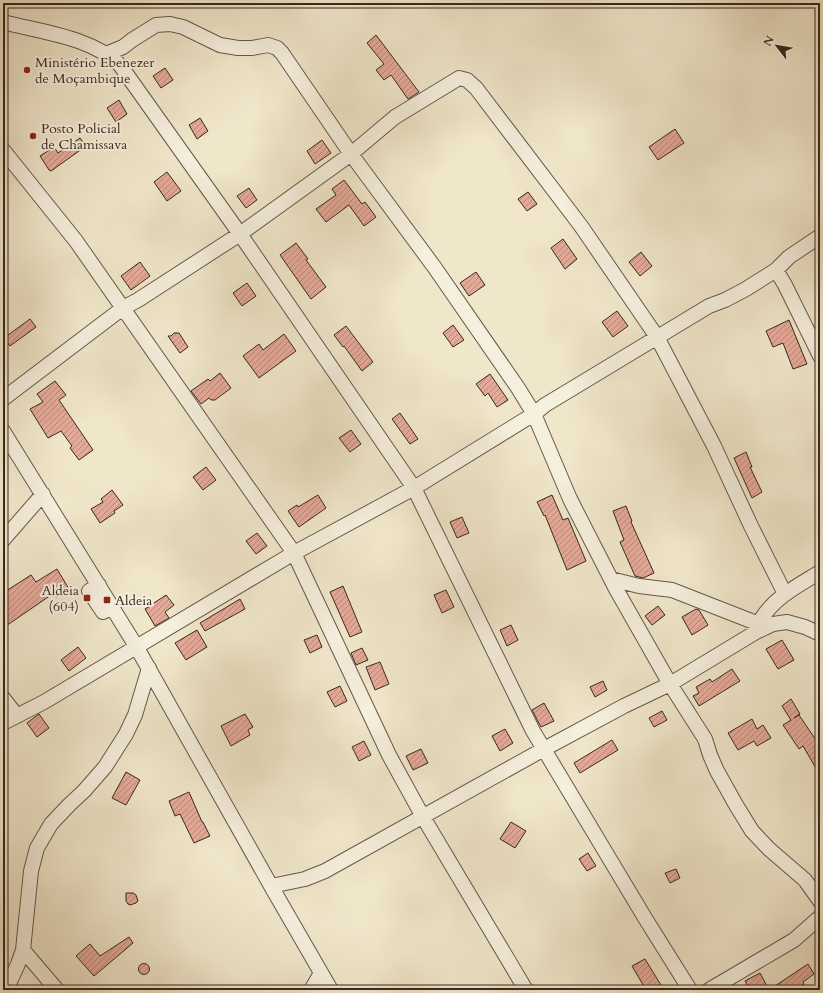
<svg xmlns="http://www.w3.org/2000/svg" width="823" height="993" font-family="Cardo,serif">
<defs>
<pattern id="building-hatch" width="6" height="6" patternUnits="userSpaceOnUse"><rect width="6" height="6" fill="#e4aa99"/><path d="M-1 1l2-2M0 6l6-6M5 7l2-2" fill="none" stroke="#ba8a7c"/></pattern>
</defs>
<rect width="100%" height="100%" fill="#f0e6ca"/>
<filter id="stains"><feTurbulence type="fractalNoise" baseFrequency=".005" numOctaves="4"/><feColorMatrix values="0 0 0 0 .2 0 0 0 0 .09 0 0 0 0 .02 0 0 0 .5 -.17"/></filter>
<radialGradient id="worn" r=".72"><stop offset=".6" stop-color="#630" stop-opacity="0"/><stop offset="1" stop-color="#630" stop-opacity=".3"/></radialGradient>
<path fill="url(#building-hatch)" stroke="#38271f" d="M 376,35 L 419,92 L 408,99 L 391,75 L 384,80 L 376,70 L 384,64 L 367,43 Z
M 165,68 L 173,80 L 161,88 L 153,76 Z
M 119,100 L 127,114 L 116,122 L 107,108 Z
M 200,118 L 208,131 L 197,139 L 189,125 Z
M 675,129 L 684,143 L 658,160 L 649,147 Z
M 80,138 L 86,146 L 51,171 L 49,170 L 40,156 L 54,147 L 58,153 Z
M 322,140 L 331,153 L 315,164 L 307,151 Z
M 167,172 L 181,191 L 167,201 L 154,182 Z
M 344,180 L 362,204 L 365,202 L 376,217 L 364,226 L 349,205 L 326,222 L 316,209 L 336,195 L 332,189 Z
M 249,188 L 257,200 L 246,208 L 237,196 Z
M 528,192 L 537,204 L 527,211 L 518,199 Z
M 563,239 L 577,259 L 565,269 L 551,248 Z
M 296,243 L 308,259 L 306,260 L 326,287 L 311,299 L 280,255 Z
M 641,252 L 652,266 L 640,276 L 629,262 Z
M 140,262 L 150,276 L 131,290 L 121,276 Z
M 476,272 L 485,285 L 469,296 L 460,283 Z
M 247,283 L 256,296 L 242,306 L 233,293 Z
M 617,311 L 628,326 L 613,337 L 602,322 Z
M 30,319 L 36,327 L 10,346 L 4,338 Z
M 789,320 L 807,364 L 793,369 L 783,343 L 773,347 L 766,331 Z
M 453,325 L 464,340 L 453,347 L 443,333 Z
M 346,326 L 373,362 L 362,371 L 344,346 L 343,347 L 334,335 Z
M 174,333 L 179,333 L 188,347 L 180,353 L 168,336 L 171,336 Z
M 284,334 L 296,351 L 259,378 L 243,356 L 259,344 L 263,350 Z
M 220,373 L 231,388 L 215,400 L 211,400 L 209,398 L 201,404 L 191,391 L 208,379 L 210,381 Z
M 490,374 L 508,400 L 497,407 L 488,393 L 485,396 L 476,384 Z
M 55,381 L 66,395 L 59,400 L 93,450 L 79,460 L 70,448 L 72,446 L 61,431 L 48,438 L 30,409 L 43,402 L 37,394 Z
M 400,413 L 418,439 L 410,444 L 392,419 Z
M 351,430 L 361,444 L 350,452 L 339,438 Z
M 746,452 L 752,467 L 750,467 L 762,492 L 752,498 L 734,458 Z
M 206,467 L 216,480 L 203,490 L 193,477 Z
M 112,490 L 123,505 L 114,511 L 115,513 L 100,523 L 91,509 L 103,502 L 101,499 Z
M 318,495 L 326,508 L 299,527 L 288,511 L 297,505 L 298,507 Z
M 552,495 L 563,520 L 568,518 L 586,561 L 567,570 L 545,515 L 544,516 L 537,502 Z
M 626,506 L 632,521 L 631,522 L 654,573 L 643,578 L 635,576 L 620,542 L 624,540 L 613,511 Z
M 462,517 L 469,533 L 457,538 L 450,522 Z
M 257,533 L 267,546 L 256,554 L 246,541 Z
M 57,569 L 69,589 L 56,597 L 54,593 L 3,628 L 3,593 L 31,575 L 36,582 Z
M 343,586 L 362,632 L 350,637 L 330,592 Z
M 446,590 L 454,607 L 442,613 L 434,595 Z
M 166,595 L 174,605 L 165,612 L 169,618 L 155,626 L 145,609 Z
M 240,599 L 245,609 L 205,631 L 200,623 Z
M 658,606 L 665,615 L 652,625 L 645,616 Z
M 696,609 L 699,610 L 708,625 L 692,635 L 682,617 Z
M 511,625 L 518,640 L 507,646 L 500,630 Z
M 197,630 L 207,647 L 186,660 L 175,643 Z
M 317,635 L 322,647 L 310,653 L 304,640 Z
M 782,640 L 794,660 L 778,669 L 766,649 Z
M 78,647 L 86,658 L 69,671 L 61,660 Z
M 362,648 L 368,660 L 356,665 L 351,653 Z
M 380,662 L 389,684 L 375,690 L 366,667 Z
M 732,669 L 740,681 L 699,706 L 693,696 L 699,693 L 696,687 L 710,679 L 712,682 Z
M 603,681 L 607,690 L 595,697 L 590,687 Z
M 340,686 L 347,701 L 335,707 L 327,692 Z
M 791,699 L 800,714 L 794,718 L 799,715 L 820,746 L 820,775 L 803,746 L 799,749 L 783,725 L 791,720 L 782,706 Z
M 544,703 L 554,721 L 541,727 L 532,710 Z
M 662,711 L 667,720 L 654,727 L 649,718 Z
M 39,714 L 49,728 L 37,737 L 27,723 Z
M 245,714 L 253,727 L 248,730 L 250,735 L 231,746 L 221,726 Z
M 752,719 L 757,729 L 763,725 L 771,738 L 757,746 L 754,741 L 738,750 L 728,733 Z
M 505,729 L 513,743 L 500,751 L 492,736 Z
M 612,740 L 618,750 L 580,773 L 574,763 Z
M 364,741 L 371,755 L 359,761 L 352,747 Z
M 421,749 L 428,763 L 413,770 L 406,756 Z
M 126,772 L 140,780 L 126,805 L 112,798 Z
M 189,792 L 202,822 L 203,822 L 210,836 L 194,843 L 180,814 L 175,816 L 169,801 Z
M 511,822 L 526,831 L 515,848 L 500,839 Z
M 588,853 L 596,866 L 587,871 L 579,859 Z
M 676,869 L 680,878 L 670,883 L 665,873 Z
M 126,893 L 133,893 L 136,895 L 138,901 L 136,903 L 130,905 L 128,904 L 126,901 Z
M 129,937 L 133,943 L 94,976 L 76,956 L 90,944 L 100,956 Z
M 645,959 L 664,990 L 646,990 L 632,966 Z
M138.5 969a5.5 5.5 0 1 1 11 0a5.5 5.5 0 1 1-11 0Z
M 808,964 L 814,974 L 803,982 L 804,984 L 794,990 L 750,990 L 745,981 L 760,973 L 769,990 Z"/>
<g fill="none" stroke-linecap="round" stroke-linejoin="round">
<defs>
<path id="minor" d="M 3,22 C 41,32 91,37 120,65 L 240,234 L 414,488 L 533,731 L 645,918 L 690,990
M 106,54 L 123,47 L 132,40 L 156,25 L 170,24 L 183,27 L 220,45 L 238,48 L 252,48 L 268,45 L 277,48 L 282,53 L 351,154 L 435,268 L 518,388 L 534,414 L 570,499 L 616,589 L 670,684 L 705,739 L 710,755 L 717,771 L 736,805 L 752,831 L 769,849 L 805,880 L 820,901
M 3,150 L 76,241 L 294,553 L 389,755 L 423,817 L 526,990
M 776,270 L 789,257 L 820,236
M 3,399 L 123,308 L 138,300 L 240,234 L 351,154 L 395,117 L 459,78 L 467,80 L 476,88 L 581,226 L 657,337 L 714,446 L 751,526 L 785,594
M 3,431 L 136,646 L 271,886 L 331,990
M 3,540 L 43,494
M 611,579 L 639,586 L 672,590 L 759,624
M 99,585 L 89,591 L 103,612 L 112,607
M 756,632 C 758,627 759,622 762,618 C 775,597 799,585 820,572
M 3,698 L 17,716
M 3,723 L 44,702 L 294,553 L 414,488 L 534,414 L 545,405 L 709,306 L 725,300 L 746,289 L 776,270 L 785,285 L 820,356
M 271,886 L 305,879 L 325,871 L 544,749 L 624,706 L 670,684 L 756,632 L 773,624 L 787,622 L 805,627 L 820,634
M 23,950 L 57,990
M 6,990 L 18,964 L 23,950 L 31,871 L 37,848 L 51,824 L 69,805 L 84,791 L 105,767 L 126,734 L 135,715 L 149,668
M 311,990 L 321,973
M 709,990 L 794,940 L 820,917"/>
</defs>
<use href="#minor" stroke="#66574a" stroke-width="16"/>
<use href="#minor" stroke="#f5efdd" stroke-width="14"/>
</g>
<g fill="#8f2418" stroke="#f5efdd" stroke-width="1.5">
<circle cx="27" cy="70" r="4"/>
<circle cx="33" cy="136" r="4"/>
<rect x="83" y="594" width="8" height="8" rx="2"/>
<rect x="103" y="596" width="8" height="8" rx="2"/>
</g>
<g text-anchor="middle" stroke-width="4" stroke-linejoin="round" paint-order="stroke">
<g font-size="14" fill="#38271f" stroke="#f5efdd" text-anchor="start">
<text x="35" y="67">Ministério Ebenezer<tspan x="35" dy="16">de Moçambique</tspan></text>
<text x="41" y="133">Posto Policial<tspan x="41" dy="16">de Chamissava</tspan></text>
<text x="79" y="595" text-anchor="end">Aldeia<tspan x="79" dy="16">(604)</tspan></text>
<text x="115" y="605">Aldeia</text>
</g>
</g>
<rect width="823" height="993" fill="none" stroke="#f0e6ca" stroke-width="16"/>
<rect x="4" y="4" width="815" height="985" fill="none" stroke="#38271f" stroke-width="2"/>
<rect x="8" y="8" width="807" height="977" fill="none" stroke="#38271f"/>
<g transform="translate(777 46) rotate(301)" stroke="#f5efdd" stroke-width="3" paint-order="stroke">
<path d="M0-3L7 15L0 10L-7 15Z" fill="#38271f"/>
<text y="-6" font-size="11" font-weight="bold" text-anchor="middle" fill="#38271f">N</text>
</g>
<rect width="100%" height="100%" filter="url(#stains)"/>
<rect width="100%" height="100%" fill="url(#worn)"/>
</svg>
